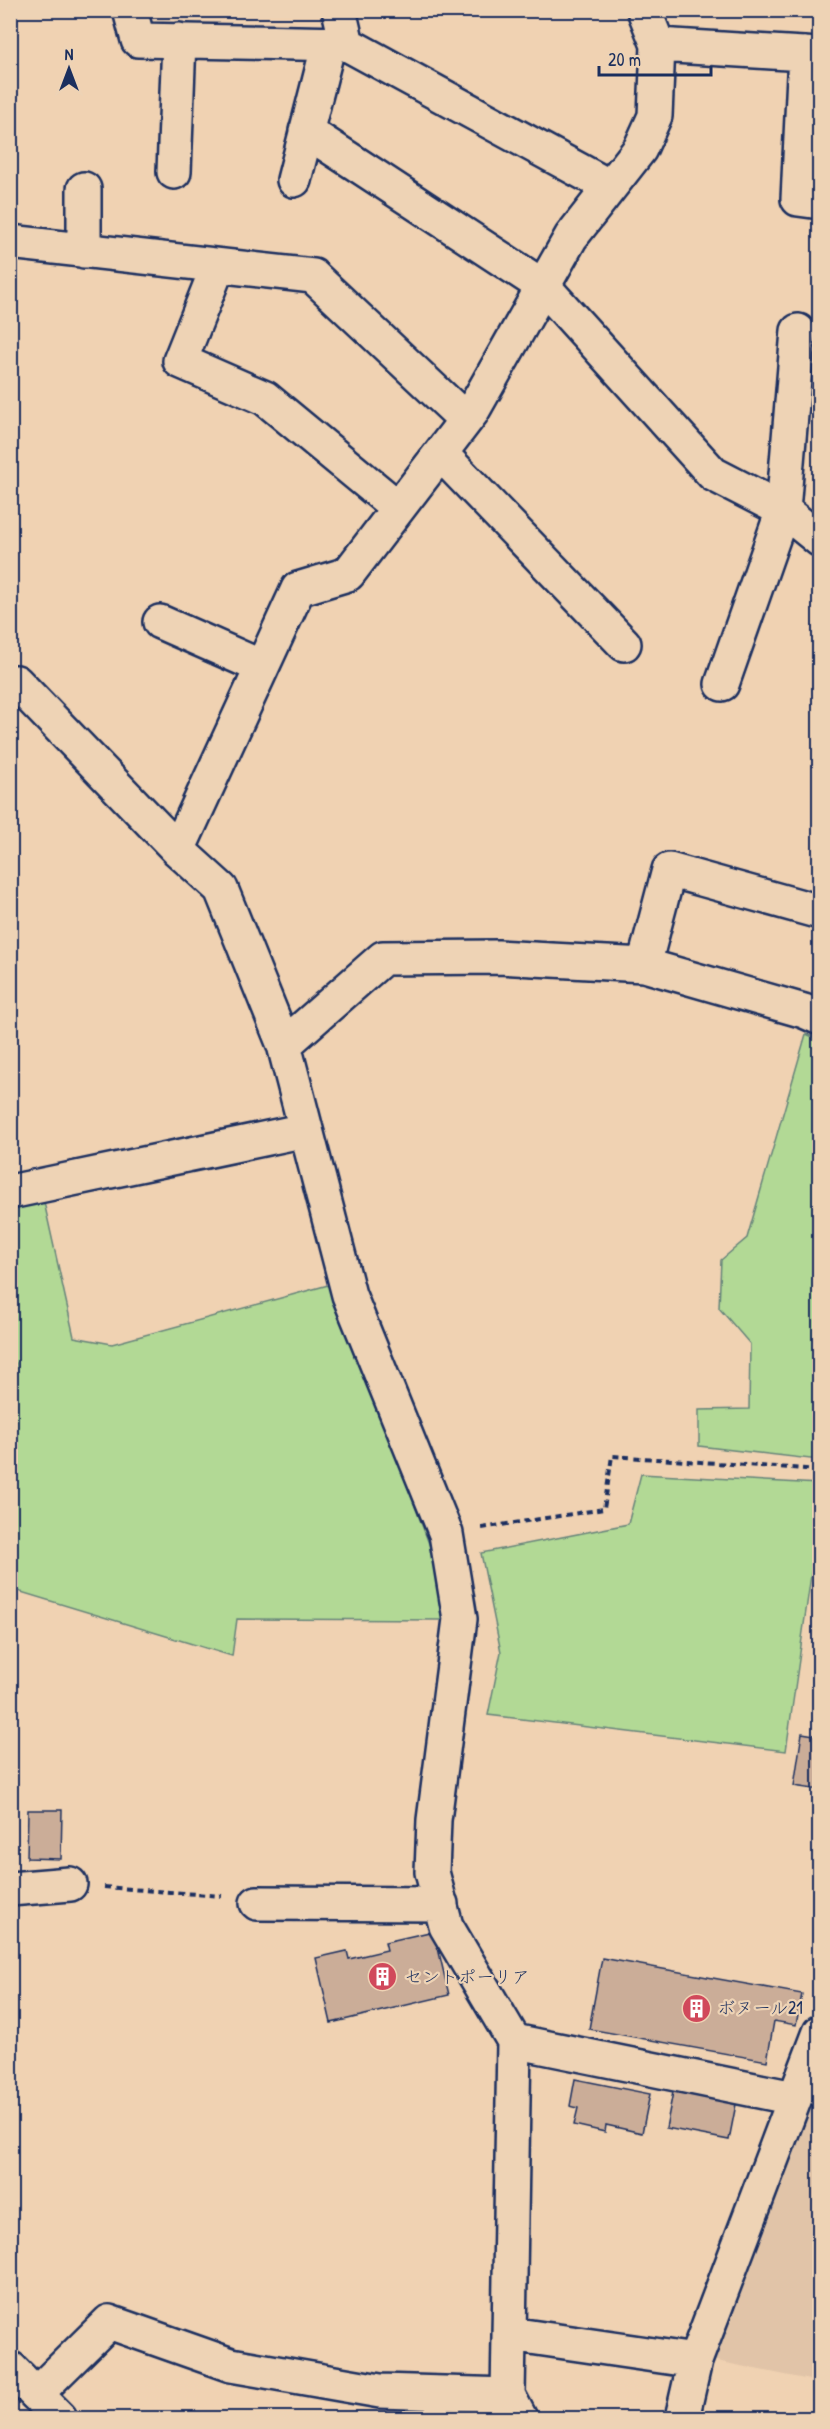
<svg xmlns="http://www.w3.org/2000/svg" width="830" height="2429" font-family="'Patrick Hand','Klee One',sans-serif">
<rect width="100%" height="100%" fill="#f0d2b2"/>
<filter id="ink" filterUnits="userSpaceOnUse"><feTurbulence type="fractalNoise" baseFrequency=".0167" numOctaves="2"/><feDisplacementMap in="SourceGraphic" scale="12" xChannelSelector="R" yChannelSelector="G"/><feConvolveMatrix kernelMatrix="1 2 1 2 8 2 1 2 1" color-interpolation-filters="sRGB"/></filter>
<g filter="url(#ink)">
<path fill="#e1c4a8" d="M 819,2082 L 819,2382 L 712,2360 Z"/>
<path fill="#b2d995" stroke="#66847a" stroke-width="1.5" d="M 806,1034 L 820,1040 L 819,1460 L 699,1446 L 699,1410 L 749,1409 L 750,1344 L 719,1308 L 721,1260 L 747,1238 Z
M 44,1202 L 74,1337 L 112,1344 L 332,1284 L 444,1584 L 441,1620 L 237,1619 L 232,1656 L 11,1589 L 10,1470 L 16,1363 L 10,1361 L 11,1208 Z
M 641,1474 L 819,1484 L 819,1519 L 786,1751 L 488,1715 L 501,1652 L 481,1553 L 628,1524 Z"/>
<path fill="#cbad98" stroke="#1b2f5e" stroke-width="1.5" d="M 802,1733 L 820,1736 L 820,1790 L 794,1786 Z
M 28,1810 L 62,1810 L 61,1859 L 27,1858 Z
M 434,1931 L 449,1995 L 331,2023 L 316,1958 L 347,1951 L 349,1959 L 387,1950 L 385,1942 Z
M 602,1958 L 802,1994 L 796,2025 L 774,2021 L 767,2061 L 589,2029 Z
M 575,2079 L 650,2094 L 642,2133 L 606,2125 L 605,2132 L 574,2125 L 578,2108 L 570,2106 Z
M 674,2087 L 737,2099 L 729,2140 L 666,2128 Z"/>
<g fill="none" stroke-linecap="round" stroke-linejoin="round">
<defs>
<path id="street" d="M 130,10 L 138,40 L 347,44 L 339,10
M 347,44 L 610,187
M 658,45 L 820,55
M 805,54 L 798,199 L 820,202
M 306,131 L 544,287 L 713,474 L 783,510 L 722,684
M 174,172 L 179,40
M 294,180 L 329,43
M 84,189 L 84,251
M 10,242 L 313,276 L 466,420
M 218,266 L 180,361 L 265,398 L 398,508
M 798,331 L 783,510 L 820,540
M 441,454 L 624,644
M 160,622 L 262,667
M 10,682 L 16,682 L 178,850 L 221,889 L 284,1045 L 349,1295 L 446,1534 L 460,1619 L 434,1820 L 432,1872 L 446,1926 L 514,2041 L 508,2395 L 520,2418
M 178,850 L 298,589 L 348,574 L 472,412 L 571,237 L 640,149 L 655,116 L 658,45 L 644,10
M 644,965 L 669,870 L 820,912
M 284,1045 L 383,958 L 498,957 L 644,965 L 804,1011 L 820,1018
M 10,1192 L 306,1130
M 10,1889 L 70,1884
M 257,1903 L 441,1904
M 514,2041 L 794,2098
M 510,2334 L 695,2361
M 36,2394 L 109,2322 L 231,2365 L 380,2391 L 508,2395
M 682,2418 L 695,2361 L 820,2032"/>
<path id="secondary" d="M 10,2368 L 60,2418"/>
</defs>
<use href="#street" stroke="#1b2f5e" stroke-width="38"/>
<use href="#secondary" stroke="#1b2f5e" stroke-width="38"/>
<path stroke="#1b2f5e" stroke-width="4" stroke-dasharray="6 4.5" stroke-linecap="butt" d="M 482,1528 L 604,1509 L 612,1456 L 820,1470
M 104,1887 L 222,1896"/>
<use href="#street" stroke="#eed3b5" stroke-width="33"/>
<use href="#secondary" stroke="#eed3b5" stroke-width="33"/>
</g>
</g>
<defs>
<symbol id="building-disc" viewBox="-11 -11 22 22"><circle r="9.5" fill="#d1495b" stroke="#eed3b5"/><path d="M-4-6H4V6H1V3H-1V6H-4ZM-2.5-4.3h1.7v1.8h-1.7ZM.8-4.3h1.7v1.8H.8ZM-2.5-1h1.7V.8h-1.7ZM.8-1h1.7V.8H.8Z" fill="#fff"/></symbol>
</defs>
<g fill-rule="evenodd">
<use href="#building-disc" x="366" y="1960" width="33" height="33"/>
<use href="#building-disc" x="680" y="1992" width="33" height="33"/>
</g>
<g text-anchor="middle" stroke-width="4.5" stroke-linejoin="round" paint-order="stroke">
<g font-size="18" fill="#1b2f5e" stroke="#eed3b5" text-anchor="start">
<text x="404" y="1983">セントポーリア</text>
<text x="717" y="2014">ボヌール21</text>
</g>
</g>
<rect width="830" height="2429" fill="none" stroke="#eed3b5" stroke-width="36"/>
<rect x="18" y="18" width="794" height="2393" fill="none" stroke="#1b2f5e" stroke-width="2" filter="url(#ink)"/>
<g transform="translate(69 69)" stroke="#eed3b5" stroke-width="4.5" paint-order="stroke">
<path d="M0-4.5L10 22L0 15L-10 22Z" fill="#1b2f5e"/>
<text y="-9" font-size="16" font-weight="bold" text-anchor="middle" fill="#1b2f5e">N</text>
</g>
<path d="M599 66v9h112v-9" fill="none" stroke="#1b2f5e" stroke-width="3"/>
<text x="608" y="66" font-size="18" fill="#1b2f5e" stroke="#eed3b5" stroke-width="4.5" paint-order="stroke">20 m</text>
</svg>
